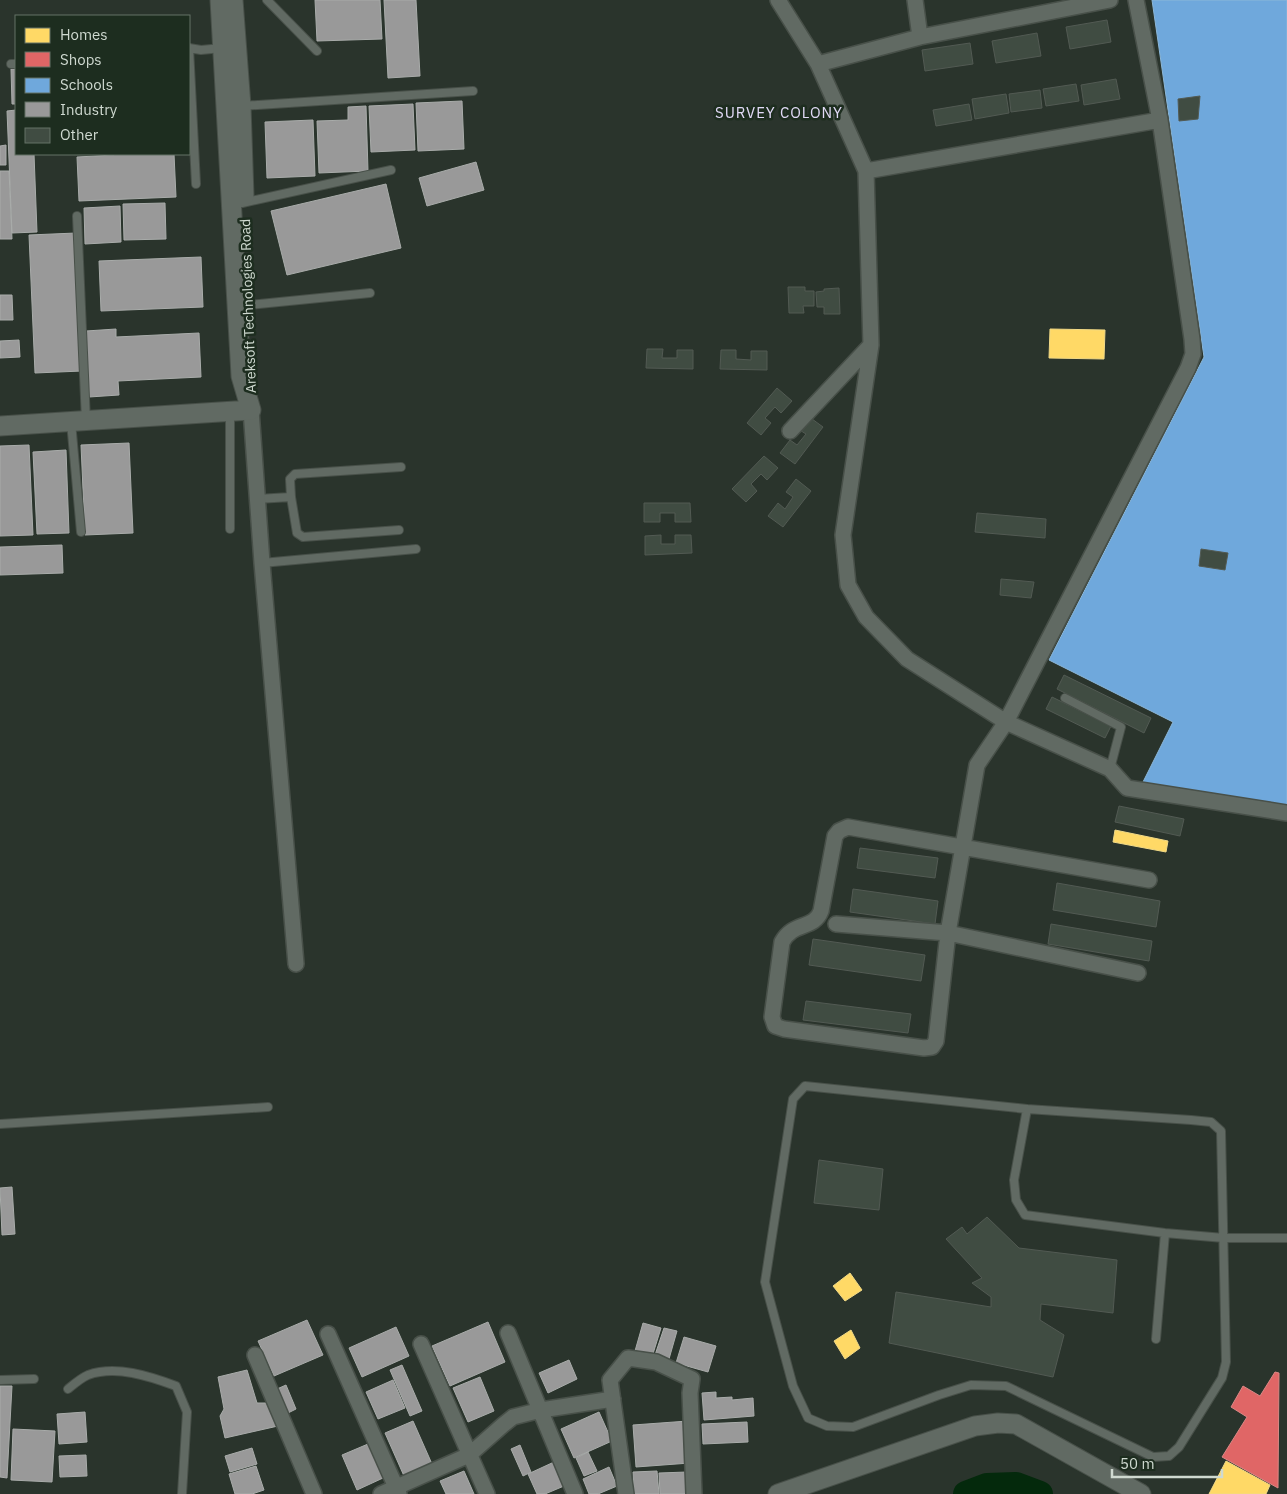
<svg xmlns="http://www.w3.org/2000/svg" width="1287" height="1494" font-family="'IBM Plex Sans',sans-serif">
<rect width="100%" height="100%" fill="#2a342c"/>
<path fill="#ffd966" stroke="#f1d986" d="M 1246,162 L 1252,187 L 1228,191 L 1226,165 Z
M 1268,241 L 1272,263 L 1248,265 L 1246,245 Z
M 1050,329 L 1105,330 L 1104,359 L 1049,358 Z
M 1115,830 L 1168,841 L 1166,852 L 1113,842 Z
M 850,1273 L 862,1290 L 845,1301 L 833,1286 Z
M 851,1330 L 860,1348 L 845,1359 L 834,1341 Z
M 1226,1461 L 1270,1485 L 1266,1494 L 1209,1494 Z"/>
<path fill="#e06666" stroke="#db8886" d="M 1275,1372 L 1279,1373 L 1278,1488 L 1222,1457 L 1247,1417 L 1231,1407 L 1243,1386 L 1260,1396 Z"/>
<path fill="#6fa8dc" stroke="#8cb7d8" d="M 1152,0 L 1287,0 L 1287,808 L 1143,782 L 1173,722 L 1049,660 L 1204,357 Z"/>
<path fill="#999" stroke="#a9acaa" d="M 315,0 L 380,0 L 382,39 L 317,41 Z
M 384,0 L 416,0 L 420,76 L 388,78 Z
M 11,69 L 16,69 L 16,104 L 12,104 Z
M 462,101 L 464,149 L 418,151 L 416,103 Z
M 413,104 L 415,150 L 371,152 L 369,106 Z
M 366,106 L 368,171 L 319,173 L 317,121 L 348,120 L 348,107 Z
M 16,110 L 16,154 L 34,154 L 37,232 L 12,233 L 7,111 Z
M 313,120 L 315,176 L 267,178 L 265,122 Z
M 6,145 L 6,165 L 0,165 L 0,146 Z
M 114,154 L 174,154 L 176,197 L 79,201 L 77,157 L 114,155 Z
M 476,162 L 484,190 L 427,206 L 419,178 Z
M 0,171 L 9,171 L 12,239 L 0,239 Z
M 386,184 L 401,248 L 287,275 L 271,211 Z
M 165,203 L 166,239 L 124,240 L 123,204 Z
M 120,206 L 121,242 L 85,244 L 84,208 Z
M 76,233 L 82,371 L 35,373 L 29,235 Z
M 201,257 L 203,307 L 101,311 L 99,261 Z
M 0,295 L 12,295 L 13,320 L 0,320 Z
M 116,329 L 116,337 L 199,333 L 201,377 L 118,381 L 119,395 L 89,397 L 86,331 Z
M 19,340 L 20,357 L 0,358 L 0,341 Z
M 129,443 L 133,533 L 85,535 L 81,445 Z
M 29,445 L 33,535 L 0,536 L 0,446 Z
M 66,450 L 69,533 L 37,534 L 33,452 Z
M 62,545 L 63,573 L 0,575 L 0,547 Z
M 12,1187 L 15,1234 L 2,1235 L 0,1188 Z
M 307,1320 L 323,1355 L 274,1376 L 258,1341 Z
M 488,1322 L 505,1362 L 450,1386 L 432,1346 Z
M 643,1323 L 661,1328 L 652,1357 L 635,1351 Z
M 396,1327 L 409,1356 L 362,1377 L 349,1348 Z
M 664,1328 L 677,1331 L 669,1359 L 655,1355 Z
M 684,1337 L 716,1346 L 708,1372 L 676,1363 Z
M 569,1360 L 577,1379 L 548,1393 L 539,1373 Z
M 402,1365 L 422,1411 L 410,1416 L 390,1370 Z
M 247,1370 L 257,1403 L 271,1403 L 278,1426 L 225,1438 L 220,1416 L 224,1409 L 218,1377 Z
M 480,1377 L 494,1411 L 468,1422 L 453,1388 Z
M 393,1380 L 405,1408 L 378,1419 L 366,1392 Z
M 286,1385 L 296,1409 L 288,1413 L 277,1389 Z
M 0,1386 L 12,1386 L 7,1478 L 0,1477 Z
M 716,1392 L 716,1398 L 732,1397 L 732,1400 L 753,1398 L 754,1416 L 704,1420 L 702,1393 Z
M 85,1412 L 87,1442 L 59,1444 L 57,1414 Z
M 599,1412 L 612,1441 L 574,1458 L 561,1429 Z
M 413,1421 L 432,1464 L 404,1476 L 385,1433 Z
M 688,1421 L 690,1463 L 636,1467 L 633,1425 Z
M 747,1422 L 748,1442 L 703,1444 L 702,1424 Z
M 13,1429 L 55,1431 L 52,1482 L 11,1480 Z
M 368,1444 L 383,1478 L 357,1490 L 342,1455 Z
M 520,1445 L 531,1472 L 523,1476 L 511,1449 Z
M 252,1448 L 257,1464 L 230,1472 L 225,1456 Z
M 588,1452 L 597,1471 L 584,1476 L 576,1458 Z
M 86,1455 L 87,1476 L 60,1477 L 59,1456 Z
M 554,1462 L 564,1486 L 545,1494 L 537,1494 L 528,1474 Z
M 256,1466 L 264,1490 L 252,1494 L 235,1494 L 229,1474 Z
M 609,1467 L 617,1486 L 598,1494 L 589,1494 L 583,1479 Z
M 464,1471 L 474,1494 L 446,1494 L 440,1481 Z
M 657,1471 L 659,1494 L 634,1494 L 633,1472 Z
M 687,1472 L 688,1494 L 660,1494 L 659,1473 Z"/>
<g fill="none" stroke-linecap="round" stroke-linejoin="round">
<path stroke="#04290c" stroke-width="26" d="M 966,1494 L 987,1486 L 1016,1485 L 1040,1494"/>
</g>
<path fill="#404c42" stroke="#525a53" d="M 1107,20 L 1111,42 L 1070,49 L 1066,27 Z
M 1037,33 L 1041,56 L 996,63 L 992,41 Z
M 970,43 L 973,64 L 925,71 L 922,50 Z
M 1116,79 L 1120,99 L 1084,105 L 1081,85 Z
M 1076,84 L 1079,101 L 1046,106 L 1043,89 Z
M 1040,90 L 1042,108 L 1011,112 L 1009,94 Z
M 1006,94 L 1009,113 L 975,119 L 972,99 Z
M 1200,96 L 1198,119 L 1179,121 L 1178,99 Z
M 969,104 L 972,120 L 936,126 L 933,110 Z
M 788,287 L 805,287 L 805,291 L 814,291 L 814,306 L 803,306 L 804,313 L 789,313 Z
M 839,288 L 840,314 L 824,314 L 824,307 L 817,307 L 816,292 L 824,291 L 824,289 Z
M 647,349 L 663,349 L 662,358 L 677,358 L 677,350 L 693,350 L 693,369 L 646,368 Z
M 721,350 L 736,350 L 736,359 L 751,360 L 751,351 L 767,351 L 767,370 L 720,369 Z
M 777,388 L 792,401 L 781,413 L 775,407 L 765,418 L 771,423 L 761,435 L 747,423 Z
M 808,416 L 823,427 L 795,464 L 780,453 L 790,440 L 797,445 L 806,434 L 798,429 Z
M 764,456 L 778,468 L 767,480 L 761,474 L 751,484 L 757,491 L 746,502 L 732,489 Z
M 796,479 L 811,491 L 783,527 L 768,516 L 778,503 L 785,509 L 793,497 L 786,492 Z
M 644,503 L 690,503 L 691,522 L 675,522 L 675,513 L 660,513 L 660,522 L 644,522 Z
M 977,513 L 1046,519 L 1045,538 L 975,532 Z
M 661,535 L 661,544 L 675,544 L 675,535 L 691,535 L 692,553 L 645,555 L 645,536 Z
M 1201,549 L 1228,553 L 1225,570 L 1199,566 Z
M 1001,579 L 1034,582 L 1031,598 L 1000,595 Z
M 1064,675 L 1151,718 L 1144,733 L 1057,689 Z
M 1052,697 L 1111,726 L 1105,738 L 1046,709 Z
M 1119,806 L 1184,819 L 1180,836 L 1115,822 Z
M 860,848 L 938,858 L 935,878 L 857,868 Z
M 1057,883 L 1160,901 L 1156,927 L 1053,910 Z
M 853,889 L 938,901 L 935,924 L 850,912 Z
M 1051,924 L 1152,941 L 1149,961 L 1048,944 Z
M 813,939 L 925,955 L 921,981 L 809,965 Z
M 806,1001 L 911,1014 L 908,1033 L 803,1020 Z
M 819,1160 L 883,1169 L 879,1210 L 814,1203 Z
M 987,1217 L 1019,1248 L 1117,1260 L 1113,1313 L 1041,1304 L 1040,1320 L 1064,1335 L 1053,1377 L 889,1343 L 896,1292 L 991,1307 L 991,1297 L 972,1283 L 982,1278 L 946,1239 L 962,1227 L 967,1234 Z"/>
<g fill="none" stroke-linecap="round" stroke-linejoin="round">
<defs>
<path id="service" d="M 267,0 L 317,51
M 189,48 L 196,184
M 189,48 L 201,50 L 222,48
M 11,64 L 16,64
M 241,106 L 473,91
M 242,203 L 391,170
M 77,216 L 86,421
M 249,305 L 370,293
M 230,411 L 230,529
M 71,422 L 81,532
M 291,497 L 297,533 L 303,537 L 399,530
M 257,499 L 291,497 L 290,479 L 295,474 L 401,467
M 262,563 L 416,549
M 1065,698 L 1121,727 L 1110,769
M 1027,1109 L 805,1086 L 793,1099 L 765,1282 L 793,1386 L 808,1418 L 827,1426 L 853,1427 L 939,1395 L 971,1385 L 1006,1386 L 1153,1457 L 1169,1456 L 1179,1447 L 1222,1378 L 1226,1362 L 1221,1131 L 1211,1122 L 1191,1120 L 1027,1109 L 1014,1180 L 1016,1200 L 1025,1215 L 1165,1233 L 1224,1238 L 1287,1238
M 0,1124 L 268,1107
M 1156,1339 L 1165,1233
M 0,1380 L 34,1379
M 68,1389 C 74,1384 81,1378 88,1375 C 116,1365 149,1376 176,1386 L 187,1412 L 182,1494"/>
<path id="minor" d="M 778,0 L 818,64 L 866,171 L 871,345 L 843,535 L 848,585 L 866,617 L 907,659 L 1006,722 L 1110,769 L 1127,788 L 1287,813
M 915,0 L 920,37
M 1136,0 L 1160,120 L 1192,339 L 1193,354 L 1188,368 L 1006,722 L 977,765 L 948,933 L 936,1041 L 932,1047 L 924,1048 L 784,1029 L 775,1026 L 772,1017 L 782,942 C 793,921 814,930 821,911 L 835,836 L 839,831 L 848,827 L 1149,880
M 818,64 L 920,37 L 1110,0
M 866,171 L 1160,120
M 251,410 L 262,563 L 296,964
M 790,431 L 871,345
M 836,924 L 948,933 L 1138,973
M 508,1333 L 575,1494
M 328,1334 L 399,1494
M 421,1344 L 487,1494
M 255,1355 L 314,1494
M 381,1494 L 469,1455 L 503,1425 L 513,1417 L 541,1410 L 613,1399
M 626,1494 L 610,1380 L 628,1358 L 656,1362 L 692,1379 L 690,1393 L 694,1494"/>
<path id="tertiary" d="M 220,0 L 241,376 L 251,410
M 233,0 L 241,106 L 244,196
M 0,426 L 251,410
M 778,1494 L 975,1426 L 998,1423 L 1016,1424 L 1141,1494"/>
</defs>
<use href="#service" stroke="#485049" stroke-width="10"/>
<use href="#minor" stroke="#485049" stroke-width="18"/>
<use href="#tertiary" stroke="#485049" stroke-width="21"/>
<use href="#service" stroke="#616a63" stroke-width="8"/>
<use href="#minor" stroke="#616a63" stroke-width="15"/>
<use href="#tertiary" stroke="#616a63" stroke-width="19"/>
</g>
<g text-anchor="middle" stroke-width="5" stroke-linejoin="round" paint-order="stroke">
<g font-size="14" fill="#cfd9d0" stroke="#1d2d1f">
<text transform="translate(248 306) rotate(-92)" y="5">Areksoft Technologies Road</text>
</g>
<g font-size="15" letter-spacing="1" fill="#e2daf7" stroke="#1d2d1f">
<text x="779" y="118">SURVEY COLONY</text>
</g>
</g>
<rect x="15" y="15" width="175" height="140" fill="#1d2d1f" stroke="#647266"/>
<rect x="25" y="28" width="25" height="15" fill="#ffd966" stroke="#647266"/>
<text x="60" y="40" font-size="15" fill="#cfd9d0">Homes</text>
<rect x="25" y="52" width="25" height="15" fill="#e06666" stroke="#647266"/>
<text x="60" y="65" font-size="15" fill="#cfd9d0">Shops</text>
<rect x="25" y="78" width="25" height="15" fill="#6fa8dc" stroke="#647266"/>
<text x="60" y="90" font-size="15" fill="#cfd9d0">Schools</text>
<rect x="25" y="102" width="25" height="15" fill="#999999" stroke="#647266"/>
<text x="60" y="115" font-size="15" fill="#cfd9d0">Industry</text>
<rect x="25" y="128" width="25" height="15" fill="#404c42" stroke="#647266"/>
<text x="60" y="140" font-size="15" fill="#cfd9d0">Other</text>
<path d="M1112 1469v8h110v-8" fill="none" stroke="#cfd9d0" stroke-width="2.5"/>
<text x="1120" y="1469" font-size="15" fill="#cfd9d0" stroke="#1d2d1f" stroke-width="4" paint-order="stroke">50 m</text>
</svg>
